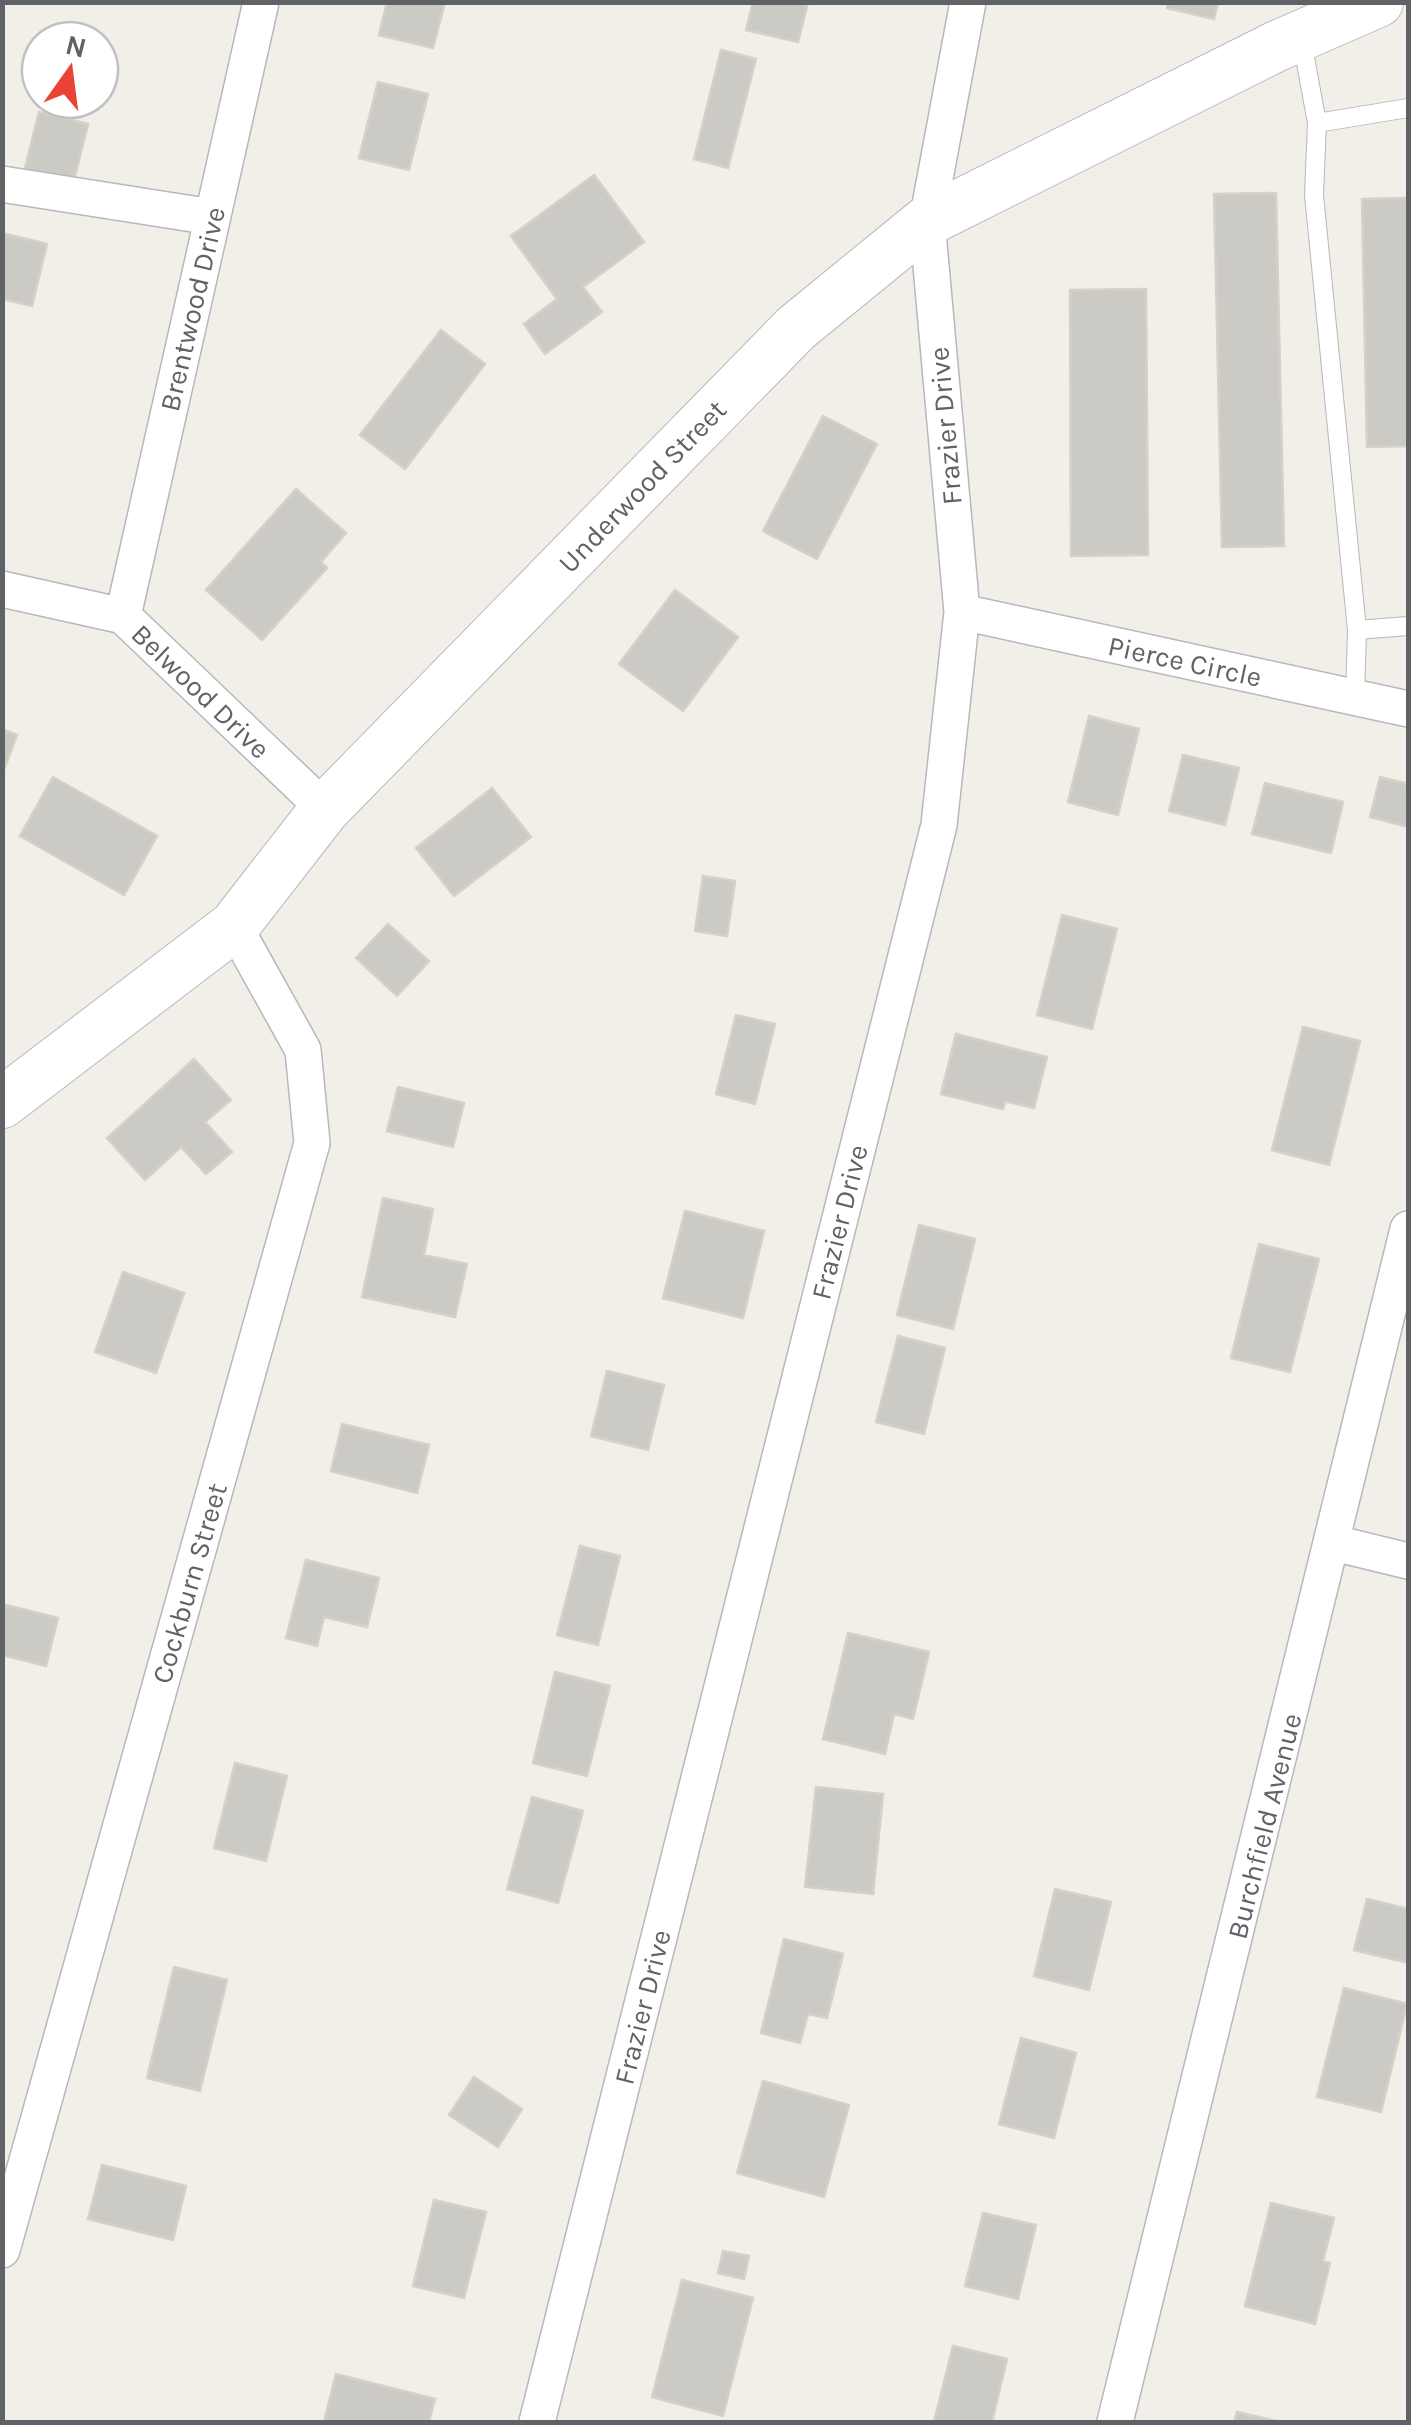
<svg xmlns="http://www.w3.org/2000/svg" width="1411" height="2425" font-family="Karla,sans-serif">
<rect width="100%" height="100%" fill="#f1efe8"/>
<path fill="#cccac5" stroke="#d6d1c6" stroke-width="2.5" d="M 387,2 L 445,2 L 433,48 L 379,35 Z
M 753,2 L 808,2 L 798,42 L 746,30 Z
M 1168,2 L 1218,2 L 1214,19 L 1167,8 Z
M 721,50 L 756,59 L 728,168 L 694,159 Z
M 378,82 L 428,94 L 409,170 L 359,158 Z
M 39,112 L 88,124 L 72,188 L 23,176 Z
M 594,175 L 644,242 L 583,287 L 602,312 L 545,354 L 524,324 L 557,299 L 511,236 Z
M 1276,193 L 1284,546 L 1222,547 L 1214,194 Z
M 1408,198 L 1408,446 L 1367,447 L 1362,199 Z
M 2,233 L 47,244 L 32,306 L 2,299 Z
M 1146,289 L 1148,555 L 1071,556 L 1070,290 Z
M 441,330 L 485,364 L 405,469 L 360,435 Z
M 823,416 L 877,444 L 817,559 L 763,531 Z
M 296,489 L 346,533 L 321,562 L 327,568 L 262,640 L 206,590 Z
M 675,590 L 738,637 L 683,711 L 619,664 Z
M 1089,716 L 1139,729 L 1118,815 L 1068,802 Z
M 2,729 L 17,735 L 2,775 Z
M 1183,755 L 1239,768 L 1225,825 L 1169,811 Z
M 53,777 L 157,836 L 124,895 L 20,836 Z
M 1380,777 L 1408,784 L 1408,827 L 1370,817 Z
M 1265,783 L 1343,802 L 1331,853 L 1252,834 Z
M 492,788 L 531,837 L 454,896 L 416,848 Z
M 703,876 L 735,881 L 727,936 L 695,931 Z
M 1062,915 L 1117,929 L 1092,1029 L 1037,1015 Z
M 388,924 L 429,961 L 397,996 L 356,958 Z
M 736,1015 L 775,1024 L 755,1104 L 716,1094 Z
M 1303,1027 L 1360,1041 L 1329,1165 L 1272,1150 Z
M 956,1034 L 1047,1057 L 1034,1108 L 1005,1101 L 1003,1109 L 941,1094 Z
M 194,1059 L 231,1100 L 205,1122 L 232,1152 L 206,1174 L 181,1147 L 145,1180 L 107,1138 Z
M 398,1087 L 464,1103 L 453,1147 L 387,1131 Z
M 383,1198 L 433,1209 L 424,1255 L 467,1264 L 455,1317 L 362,1297 Z
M 685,1211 L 764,1231 L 743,1318 L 663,1298 Z
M 919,1225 L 975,1239 L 953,1329 L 897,1315 Z
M 1259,1244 L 1319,1259 L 1290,1372 L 1231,1358 Z
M 123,1272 L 184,1293 L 156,1373 L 95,1352 Z
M 898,1336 L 945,1348 L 924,1434 L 876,1422 Z
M 607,1371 L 664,1385 L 648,1450 L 591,1436 Z
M 342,1424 L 429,1445 L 417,1493 L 331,1471 Z
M 580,1546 L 620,1556 L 598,1645 L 557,1635 Z
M 306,1560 L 379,1578 L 367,1627 L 324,1617 L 317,1646 L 286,1638 Z
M 2,1604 L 58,1618 L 46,1666 L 2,1655 Z
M 848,1633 L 929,1652 L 913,1719 L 894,1714 L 885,1754 L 823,1739 Z
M 555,1672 L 610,1686 L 587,1776 L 533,1763 Z
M 235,1763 L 287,1776 L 266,1861 L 214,1848 Z
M 816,1787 L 883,1794 L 873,1894 L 805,1887 Z
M 532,1797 L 583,1811 L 558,1903 L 507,1889 Z
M 1055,1889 L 1111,1902 L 1089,1990 L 1034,1976 Z
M 1367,1899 L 1408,1909 L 1408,1963 L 1354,1950 Z
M 784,1939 L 843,1954 L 827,2018 L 808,2014 L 800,2043 L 761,2033 Z
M 174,1967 L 227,1980 L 200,2091 L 147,2078 Z
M 1344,1988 L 1407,2004 L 1381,2112 L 1317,2097 Z
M 1021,2038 L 1076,2053 L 1054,2138 L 999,2124 Z
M 474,2077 L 522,2109 L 498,2147 L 449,2115 Z
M 763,2081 L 849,2105 L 824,2197 L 737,2173 Z
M 102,2165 L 186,2186 L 173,2240 L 88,2219 Z
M 434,2200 L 486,2212 L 464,2298 L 413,2286 Z
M 1271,2203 L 1334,2218 L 1323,2261 L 1330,2263 L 1315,2324 L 1245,2306 Z
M 983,2213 L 1036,2225 L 1018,2299 L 965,2286 Z
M 723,2251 L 749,2256 L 744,2279 L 718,2273 Z
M 682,2280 L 753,2298 L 723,2416 L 652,2397 Z
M 953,2346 L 1007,2359 L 992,2422 L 934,2422 Z
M 336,2374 L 435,2399 L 429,2422 L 324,2422 Z
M 1237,2412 L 1280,2422 L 1234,2422 Z"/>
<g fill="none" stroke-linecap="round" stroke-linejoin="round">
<defs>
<path id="lane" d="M 1302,41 L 1317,123 L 1408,108
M 1317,123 L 1314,195 L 1357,630
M 1355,697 L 1357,630 L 1408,626"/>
<path id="street" d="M 2,184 L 212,217
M 2,589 L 123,616 L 325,809
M 962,612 L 1408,709
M 123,616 L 261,2
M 1334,1543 L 1408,1561
M 2,2250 L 312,1143 L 303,1050 L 234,926
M 537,2422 L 939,825 L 962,612 L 927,221 L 968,2
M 1115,2422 L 1408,1229"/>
<path id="secondary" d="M 2,1103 L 234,926 L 325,809 L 796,328 L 927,221 L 1277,46 L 1378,2"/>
</defs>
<use href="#lane" stroke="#b5b8bc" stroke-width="20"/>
<use href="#street" stroke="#b5b8bc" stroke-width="38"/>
<use href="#secondary" stroke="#b6babf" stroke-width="52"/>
<use href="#lane" stroke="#fff" stroke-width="18"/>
<use href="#street" stroke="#fff" stroke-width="35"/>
<use href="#secondary" stroke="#fff" stroke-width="50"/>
</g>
<g text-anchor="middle" stroke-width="8" stroke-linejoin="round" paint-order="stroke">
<g font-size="28" fill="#5f6368" stroke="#fff">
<text transform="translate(192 309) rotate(-77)" y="10">Brentwood Drive</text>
<text transform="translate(945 426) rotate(-95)" y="10">Frazier Drive</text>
<text transform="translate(642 486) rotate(-46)" y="10">Underwood Street</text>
<text transform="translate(1185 661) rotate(12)" y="10">Pierce Circle</text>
<text transform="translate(201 691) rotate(44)" y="10">Belwood Drive</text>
<text transform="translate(839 1222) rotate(-76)" y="10">Frazier Drive</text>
<text transform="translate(189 1583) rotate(-74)" y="10">Cockburn Street</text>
<text transform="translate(1264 1826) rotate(-76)" y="10">Burchfield Avenue</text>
<text transform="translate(642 2007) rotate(-76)" y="10">Frazier Drive</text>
</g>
</g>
<rect width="1411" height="2425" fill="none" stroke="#5f6368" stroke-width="10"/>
<g transform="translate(70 70) rotate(14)"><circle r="48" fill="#ffffff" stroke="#bfc1c3" stroke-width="2.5"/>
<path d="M0-8L18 38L0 25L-18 38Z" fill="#ea4335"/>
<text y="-15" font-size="28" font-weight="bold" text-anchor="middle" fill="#5f6368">N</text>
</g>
</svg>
